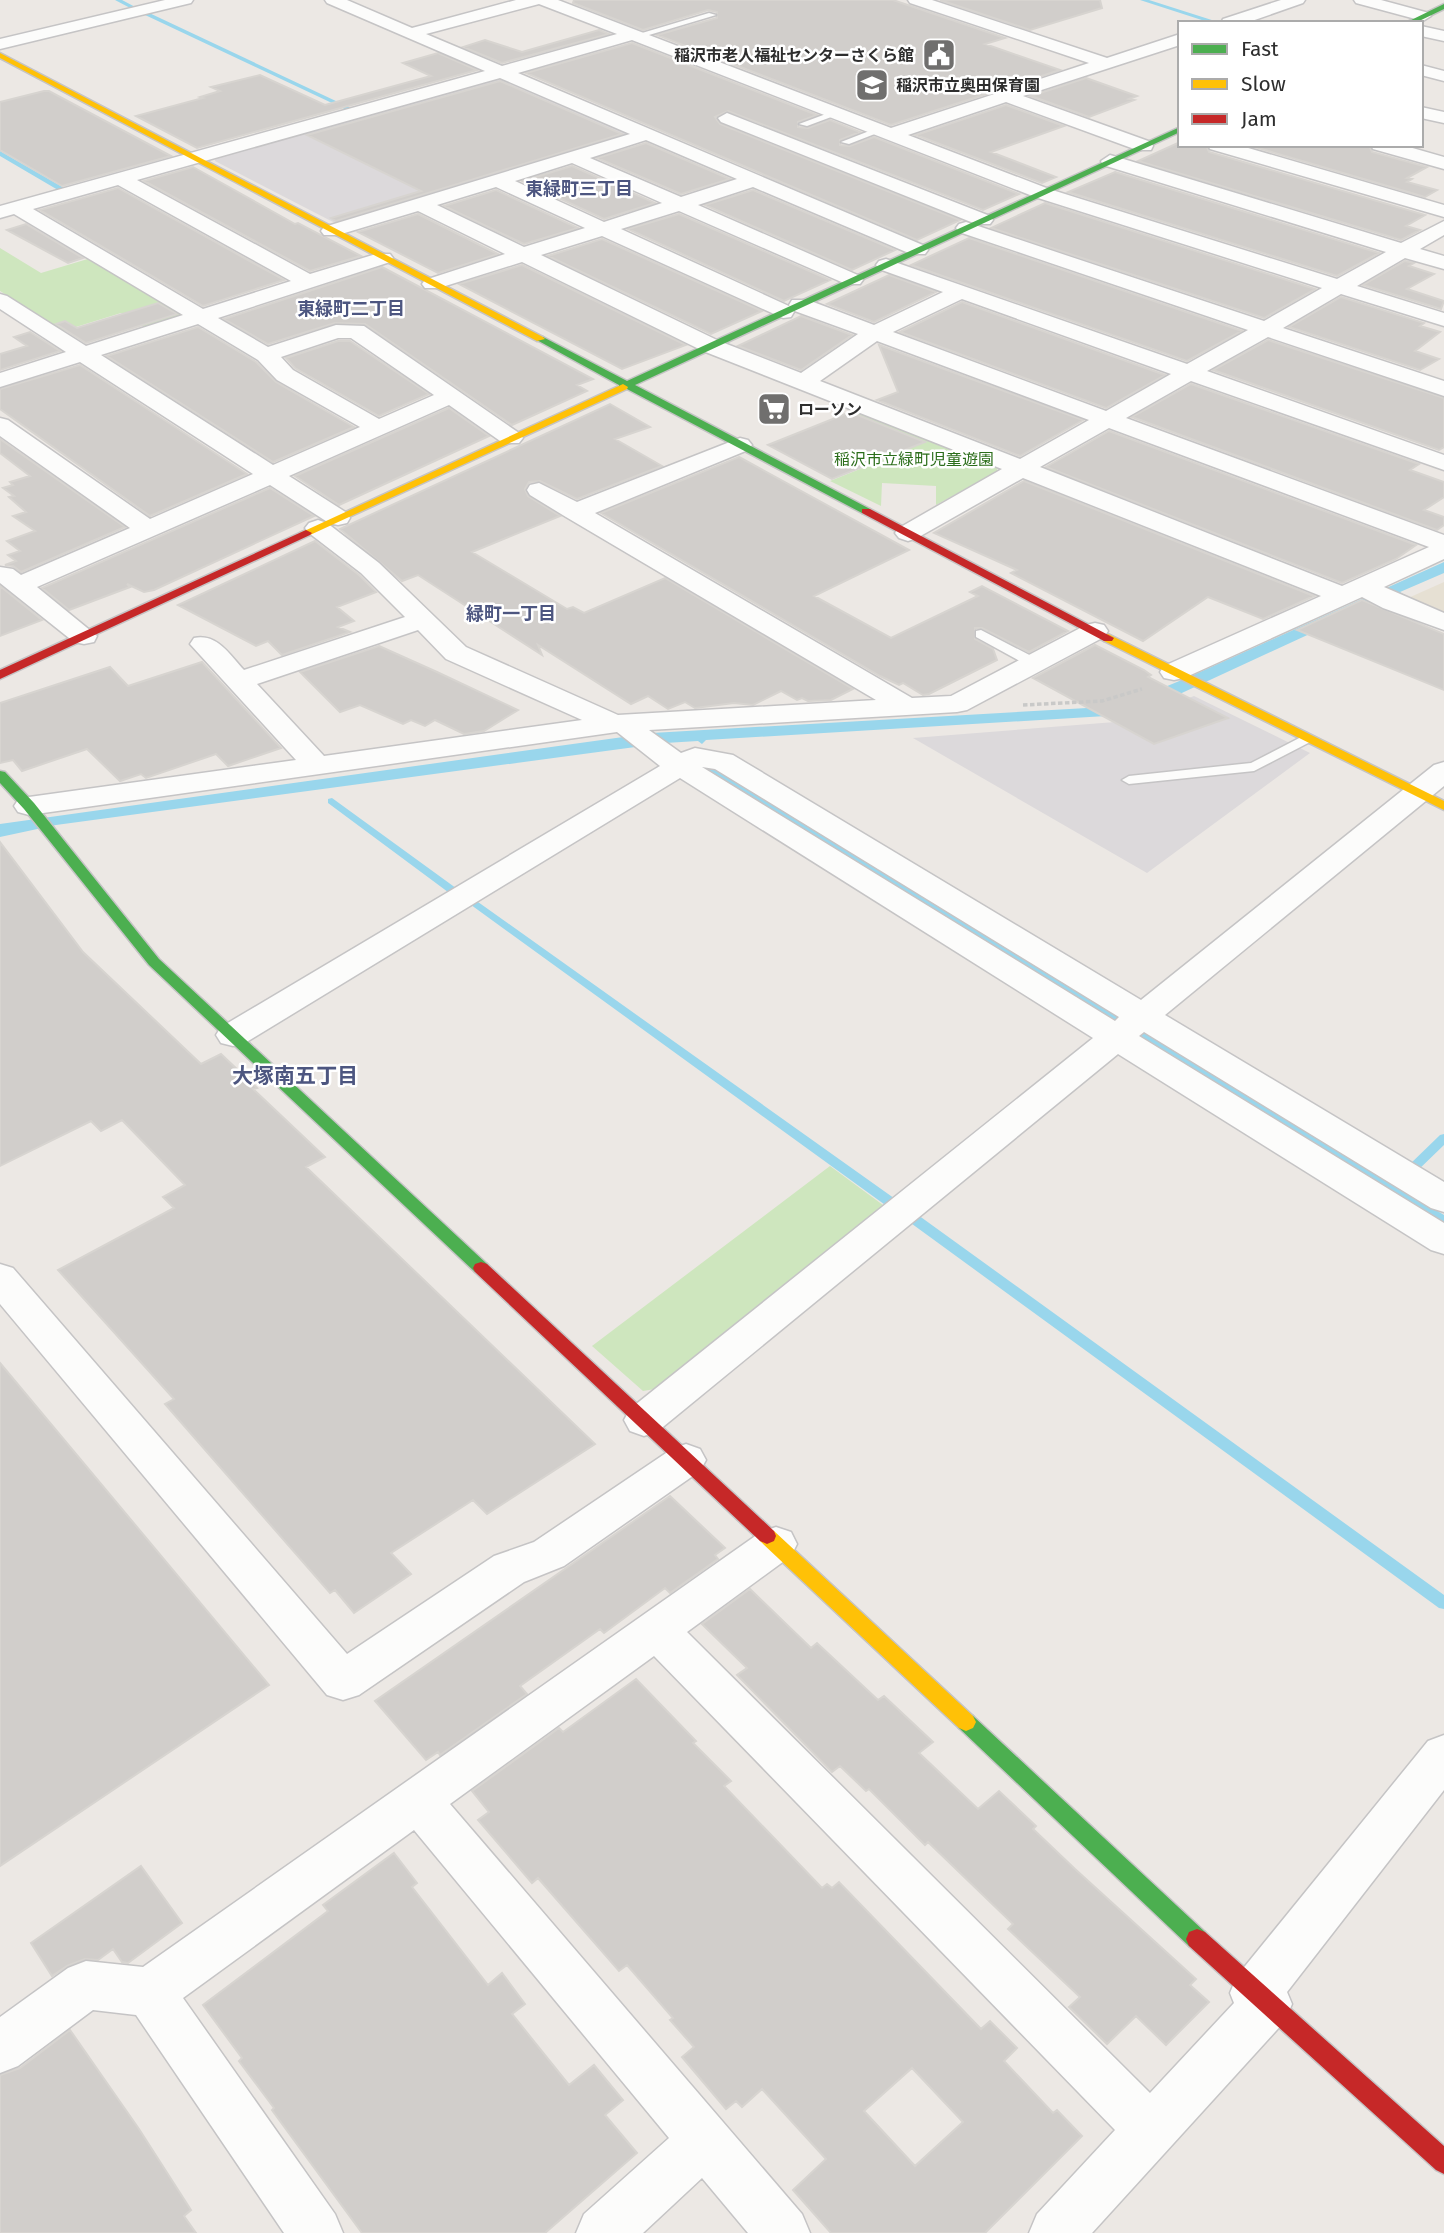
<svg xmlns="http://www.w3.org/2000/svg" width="1444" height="2233" font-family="'Fira Sans','Noto Sans JP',sans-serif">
<rect width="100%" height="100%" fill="#ece8e4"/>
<path fill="#dcd9db" d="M 493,79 L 508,80 L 633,133 L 344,224 L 335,223 L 215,161 L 216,156 Z
M 1194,696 L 1310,753 L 1147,873 L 913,738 L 1128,721 Z"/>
<path fill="#e6e0d3" d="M 1444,582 L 1444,614 L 1406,599 Z"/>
<path fill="#cee6be" d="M 0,248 L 41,273 L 91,258 L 183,312 L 181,317 L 146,328 L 121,313 L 63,331 L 0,291 Z
M 862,411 L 995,465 L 998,471 L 936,505 L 936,486 L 882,483 L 881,506 L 830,481 L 885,459 L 829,429 Z
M 830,1166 L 887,1208 L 661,1388 L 643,1391 L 592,1346 Z"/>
<path fill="#99d6ec" d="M 1444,562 L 1444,573 L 1400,592 L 1406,596 L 1381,601 L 1171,698 L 1106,716 L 706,740 L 702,744 L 698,741 L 665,743 L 56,825 L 0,837 L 0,824 L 652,733 L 1105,707 L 1136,699 L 1189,677 Z"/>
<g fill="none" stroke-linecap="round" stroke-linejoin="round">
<path fill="#99d6ec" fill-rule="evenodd" d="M 115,0 L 122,0 L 139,9 L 134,10 Z
M 1140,0 L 1149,0 L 1218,22 L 1211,23 Z
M 145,11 L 355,110 L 356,111 L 351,112 L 143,14 Z
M 0,151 L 66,189 L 67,190 L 52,194 L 52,192 L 58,190 L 0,156 Z
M 714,767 L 1121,1016 L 1123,1019 L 1117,1023 L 1113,1022 L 710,772 L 710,768 Z
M 332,798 L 460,891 L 461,893 L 460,895 L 452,895 L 328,803 L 328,799 Z
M 471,897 L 898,1201 L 899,1204 L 898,1207 L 888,1207 L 467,902 L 466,900 Z
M 1143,1031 L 1444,1215 L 1444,1226 L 1139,1038 L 1137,1035 Z
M 1444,1134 L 1444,1145 L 1415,1173 L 1407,1173 L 1405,1170 L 1407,1167 L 1440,1135 Z
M 913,1213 L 918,1215 L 1444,1595 L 1444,1609 L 1439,1608 L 908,1221 L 907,1218 L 908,1215 Z"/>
</g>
<path fill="#d1cecb" stroke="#d7d4d0" stroke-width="2" fill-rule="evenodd" d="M 574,0 L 893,0 L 1005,38 L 985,44 L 1060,70 L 891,125 L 657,35 L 717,18 L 717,12 L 708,10 L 643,30 L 573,3 Z
M 940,0 L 1100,0 L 1102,8 L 1030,30 Z
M 599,30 L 609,34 L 502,63 L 463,47 L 485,40 L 522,52 Z
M 632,43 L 817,115 L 798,122 L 798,127 L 808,128 L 830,120 L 860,132 L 840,140 L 840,145 L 850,146 L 874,137 L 1019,194 L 983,210 L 728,111 L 715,117 L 720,124 L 960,220 L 917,240 L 526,73 Z
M 438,53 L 477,70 L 197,148 L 136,116 L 203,98 L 200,97 L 220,91 L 211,87 L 260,75 L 325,105 L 431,76 L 403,63 Z
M 1086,78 L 1137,96 L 1129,99 L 1134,100 L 1089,117 L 1031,96 Z
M 500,81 L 622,134 L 336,221 L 331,218 L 421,191 L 307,135 Z
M 44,91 L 49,91 L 171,156 L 62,186 L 0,150 L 0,102 Z
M 1006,105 L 1064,126 L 991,152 L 1056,177 L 1042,183 L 916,135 Z
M 1180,142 L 1180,145 L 1206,145 L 1209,152 L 1425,215 L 1406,226 L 1420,230 L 1401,240 L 1138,161 Z
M 646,143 L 730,179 L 681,194 L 597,158 Z
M 1248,145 L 1369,145 L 1372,152 L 1427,167 L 1407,178 L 1412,179 L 1407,182 L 1437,190 L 1425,197 Z
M 572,166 L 655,203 L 604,219 L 522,181 Z
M 193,167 L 295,224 L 298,223 L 361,256 L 310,271 L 144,181 Z
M 1115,172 L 1379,253 L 1337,276 L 1068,192 Z
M 118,188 L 284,280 L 203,306 L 40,210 Z
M 496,190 L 578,228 L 524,244 L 444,206 Z
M 753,190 L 895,250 L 852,270 L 705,205 Z
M 1045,203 L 1315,289 L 1264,318 L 991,228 Z
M 418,214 L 498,254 L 438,273 L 358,232 Z
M 679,214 L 830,280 L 784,301 L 628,229 Z
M 26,224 L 83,258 L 68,263 L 7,230 Z
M 969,238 L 1242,331 L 1187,361 L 911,265 Z
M 602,239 L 762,311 L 711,334 L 548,256 Z
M 1405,261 L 1414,263 L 1409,266 L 1434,274 L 1407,289 L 1444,301 L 1441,309 L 1363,285 Z
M 522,265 L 686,345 L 622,369 L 459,284 Z
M 382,267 L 593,379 L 577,385 L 587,391 L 512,425 L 365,324 L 335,323 L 268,344 L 224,319 Z
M 889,275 L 936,292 L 874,322 L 827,304 Z
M 1341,297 L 1424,323 L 1420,326 L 1440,332 L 1415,351 L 1439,359 L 1420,370 L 1289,327 Z
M 962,302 L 1165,375 L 1106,408 L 900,332 Z
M 158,303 L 177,314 L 86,343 L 56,324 L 65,321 L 77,328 Z
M 801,316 L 852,335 L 801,370 L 738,346 Z
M 198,327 L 256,362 L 276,382 L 354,427 L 273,462 L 107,356 Z
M 30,332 L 60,351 L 0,370 L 0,354 L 27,346 L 14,337 Z
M 1268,340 L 1444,398 L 1444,447 L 1439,450 L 1213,370 Z
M 338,341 L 350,341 L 429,394 L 379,416 L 295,368 L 286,358 Z
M 879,345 L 1083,420 L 1020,456 L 877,400 L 898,392 Z
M 80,365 L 247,474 L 150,516 L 0,409 L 0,389 Z
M 1191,384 L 1419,464 L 1410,470 L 1444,482 L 1444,497 L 1424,510 L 1444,517 L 1444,525 L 1437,530 L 1132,417 Z
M 610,404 L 650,427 L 615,439 L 662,466 L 577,499 L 540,481 L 529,482 L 525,489 L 528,496 L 560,516 L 472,552 L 567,609 L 573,607 L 584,613 L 665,578 L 853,689 L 831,700 L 808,701 L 802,698 L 797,700 L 781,691 L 753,705 L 734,703 L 695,708 L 685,702 L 668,709 L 648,696 L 631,704 L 538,645 L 542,655 L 418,575 L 402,581 L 340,529 Z
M 449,408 L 489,436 L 339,505 L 295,476 Z
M 850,412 L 925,442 L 832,479 L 768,445 Z
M 1109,431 L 1416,545 L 1396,559 L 1342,583 L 1046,467 Z
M 0,439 L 125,527 L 21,572 L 13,566 L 5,565 L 16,561 L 8,555 L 20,551 L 7,541 L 35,531 L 13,516 L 26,512 L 9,497 L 14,496 L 3,488 L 13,485 L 10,482 L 30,476 L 0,453 Z
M 739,457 L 909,550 L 814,596 L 891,638 L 978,596 L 970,592 L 982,586 L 1068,631 L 1029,652 L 982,628 L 975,628 L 975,639 L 993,649 L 997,660 L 929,694 L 923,695 L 903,683 L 899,685 L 880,676 L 601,513 Z
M 1024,481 L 1314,596 L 1263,619 L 1208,597 L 1143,641 L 1011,573 L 1017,570 L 934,533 Z
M 270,488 L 314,516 L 154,590 L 144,592 L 127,584 L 130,587 L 69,610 L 42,588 Z
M 315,541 L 359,575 L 376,592 L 337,607 L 354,621 L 338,627 L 350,632 L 282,655 L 268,641 L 256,646 L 178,605 Z
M 0,586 L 42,620 L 0,636 Z
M 1362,600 L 1444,634 L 1444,690 L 1297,630 Z
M 1095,645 L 1144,670 L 1151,675 L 1148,677 L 1228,718 L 1154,744 L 1033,678 Z
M 379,646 L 437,672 L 518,710 L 484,731 L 464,734 L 435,720 L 425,726 L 411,720 L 403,724 L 360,705 L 340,712 L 300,672 Z
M 202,662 L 281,748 L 228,766 L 216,754 L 146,778 L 141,774 L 120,781 L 87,749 L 22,771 L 13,760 L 0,763 L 0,703 L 110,667 L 128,686 Z
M 0,842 L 83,952 L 201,1064 L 221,1054 L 257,1088 L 253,1089 L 325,1157 L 306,1167 L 595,1444 L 487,1514 L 473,1500 L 391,1553 L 411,1574 L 354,1613 L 335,1590 L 330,1593 L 165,1404 L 174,1399 L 58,1270 L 174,1208 L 163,1197 L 185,1185 L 122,1120 L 101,1131 L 91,1121 L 0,1166 Z
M 0,1363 L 269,1685 L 0,1866 Z
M 670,1496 L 725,1548 L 715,1555 L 718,1559 L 670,1593 L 665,1588 L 604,1633 L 600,1629 L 520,1686 L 527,1694 L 440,1755 L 438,1752 L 426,1760 L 375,1701 Z
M 750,1589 L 811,1648 L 817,1643 L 878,1700 L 884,1696 L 933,1742 L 919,1753 L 978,1809 L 999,1791 L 1036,1826 L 1033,1829 L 1075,1869 L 1196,1979 L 1190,1985 L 1209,2002 L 1166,2045 L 1136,2016 L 1107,2044 L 1069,2007 L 1080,1997 L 1008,1929 L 1013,1924 L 928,1842 L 925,1845 L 869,1789 L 866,1791 L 840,1766 L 832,1772 L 737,1675 L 747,1668 L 702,1624 Z
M 636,1679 L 696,1741 L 693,1743 L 731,1781 L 724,1786 L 822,1888 L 827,1884 L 832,1888 L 839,1882 L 981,2029 L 990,2021 L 1017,2048 L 1004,2061 L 1053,2113 L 1057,2110 L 1082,2136 L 985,2233 L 831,2233 L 793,2190 L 826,2159 L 762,2089 L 742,2107 L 736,2101 L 726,2109 L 682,2057 L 694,2047 L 670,2020 L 673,2018 L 627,1965 L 619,1971 L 538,1878 L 532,1883 L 478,1820 L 489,1812 L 472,1791 L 559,1728 L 563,1732 ZM 912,2068 L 963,2122 L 915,2166 L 864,2111 Z
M 394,1853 L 417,1883 L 412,1887 L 488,1985 L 502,1973 L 525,2004 L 512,2014 L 569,2085 L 594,2065 L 623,2100 L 605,2115 L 637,2153 L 545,2233 L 362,2233 L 272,2110 L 274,2108 L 239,2061 L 242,2058 L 203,2005 L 328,1911 L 323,1905 Z
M 141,1866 L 182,1923 L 128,1963 L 122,1962 L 113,1949 L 98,1960 L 85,1959 L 67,1966 L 52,1976 L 31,1943 Z
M 70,2030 L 139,2129 L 191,2210 L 184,2216 L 196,2233 L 0,2233 L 0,2075 L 20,2068 Z"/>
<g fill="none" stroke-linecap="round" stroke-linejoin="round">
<defs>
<path id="lane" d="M 709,13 L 716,15 L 639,38 L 632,36 Z
M 834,111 L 842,113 L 807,126 L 799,124 Z
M 877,128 L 885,130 L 849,144 L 841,142 Z
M 981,630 L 1039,660 L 1041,663 L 1039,666 L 1029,666 L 976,637 L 976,631 Z
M 1307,734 L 1314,738 L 1312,741 L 1254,771 L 1129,784 L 1122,780 L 1129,776 L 1251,763 Z"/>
<path id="street" d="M 165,0 L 193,0 L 191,3 L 0,49 L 0,39 Z
M 325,0 L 347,0 L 412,28 L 516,0 L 558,0 L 891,128 L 1089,63 L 910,3 L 908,0 L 932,0 L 1107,58 L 1180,34 L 1180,45 L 1023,96 L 1151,142 L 1153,146 L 1151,150 L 1137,150 L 1006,102 L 908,135 L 1049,189 L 1337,279 L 1386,252 L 1103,165 L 1101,161 L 1110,155 L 1117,157 L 1401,243 L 1444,221 L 1444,235 L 1420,249 L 1444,256 L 1444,269 L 1405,258 L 1357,286 L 1444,313 L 1444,326 L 1341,294 L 1283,328 L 1444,381 L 1444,396 L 1268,337 L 1207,371 L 1444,455 L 1444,470 L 1191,381 L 1126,418 L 1444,535 L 1444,559 L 1384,587 L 1444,613 L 1444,630 L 1383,608 L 1362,597 L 1184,678 L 1174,680 L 1164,678 L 1160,672 L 1164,666 L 1321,596 L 1023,478 L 917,538 L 908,541 L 899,538 L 895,533 L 899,528 L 1002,469 L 703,351 L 522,262 L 439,288 L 425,288 L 422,284 L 425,280 L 505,254 L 418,211 L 338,235 L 324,235 L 321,231 L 324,227 L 630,134 L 500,78 L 137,180 L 310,274 L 376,254 L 390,254 L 393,258 L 390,262 L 218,318 L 268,347 L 336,325 L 364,326 L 519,433 L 523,438 L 519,443 L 503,443 L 449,405 L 289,476 L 347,513 L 350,518 L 347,523 L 338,525 L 329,523 L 270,485 L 37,587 L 97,636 L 94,642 L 84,644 L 74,642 L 0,583 L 0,567 L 13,569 L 21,575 L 130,528 L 0,436 L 0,418 L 8,420 L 150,519 L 253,474 L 80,362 L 0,387 L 0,373 L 66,352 L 0,309 L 0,294 L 7,296 L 86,346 L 183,315 L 14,214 L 0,218 L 0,206 L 485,71 L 327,3 ZM 539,4 L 617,34 L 502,66 L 426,34 ZM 632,40 L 1035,197 L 1322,288 L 1264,321 L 966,222 L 959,224 L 956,228 L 959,232 L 1248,330 L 1187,364 L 886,259 L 879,261 L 876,265 L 879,269 L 943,292 L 874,325 L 808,300 L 792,300 L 789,305 L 792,310 L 858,334 L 801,373 L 719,341 L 541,255 L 602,236 L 783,318 L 791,317 L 794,312 L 791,307 L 621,229 L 679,211 L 846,284 L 860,284 L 863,280 L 860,276 L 698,205 L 753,187 L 911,254 L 925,254 L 928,250 L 925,246 L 518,73 ZM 646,140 L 737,179 L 681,197 L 590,158 ZM 572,163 L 662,203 L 604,222 L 515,181 ZM 118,185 L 291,281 L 203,309 L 33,209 ZM 496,187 L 585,228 L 524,247 L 437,205 ZM 962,299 L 1171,374 L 1106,411 L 893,332 ZM 198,324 L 258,360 L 277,380 L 360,427 L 273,465 L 101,355 ZM 338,338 L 351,338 L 434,395 L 379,419 L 293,370 L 281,357 ZM 877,341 L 1089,420 L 1020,459 L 820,381 ZM 1109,428 L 1429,547 L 1342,586 L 1040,467 Z
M 1281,0 L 1305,0 L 1303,3 L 1246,23 L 1221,23 L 1223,19 Z
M 1354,0 L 1381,0 L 1429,13 L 1431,16 L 1423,21 L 1356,3 Z
M 1421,26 L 1444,31 L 1444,41 L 1421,36 Z
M 1421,65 L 1444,71 L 1444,81 L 1421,75 Z
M 1421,107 L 1444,112 L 1444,123 L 1421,118 Z
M 727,113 L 990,216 L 993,220 L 990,224 L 976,224 L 721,122 L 718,118 Z
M 1208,145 L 1238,145 L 1444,205 L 1444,217 L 1210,149 Z
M 1371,145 L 1402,145 L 1444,157 L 1444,169 L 1373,149 Z
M 740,438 L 748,440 L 752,445 L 748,450 L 595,513 L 912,698 L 951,696 L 1086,625 L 1095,623 L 1104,625 L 1108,631 L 1104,637 L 967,710 L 957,712 L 649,730 L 681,753 L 695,748 L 733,755 L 1141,1000 L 1434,765 L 1444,762 L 1444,786 L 1165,1015 L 1444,1182 L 1444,1212 L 1431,1208 L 1144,1032 L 1139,1036 L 1444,1223 L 1444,1254 L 1431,1250 L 1118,1054 L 658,1431 L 644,1436 L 630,1431 L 624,1420 L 630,1409 L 1093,1038 L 680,778 L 245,1043 L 233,1046 L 221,1043 L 216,1035 L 221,1027 L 660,766 L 617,732 L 29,815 L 18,812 L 14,806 L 18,800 L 29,797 L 296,760 L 190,644 L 194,638 C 217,633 230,655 244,670 L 405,617 L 361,573 L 309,533 L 305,528 L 309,523 L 318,520 L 327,523 L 379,563 L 466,647 L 618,715 L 876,700 L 566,517 L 530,495 L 527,490 L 530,485 L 539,483 L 577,502 ZM 418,630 L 446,659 L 582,720 L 324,756 L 257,684 ZM 702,767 L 715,769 L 1119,1017 L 1115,1021 Z
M 0,1264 L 13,1268 L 347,1654 L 494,1556 L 534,1542 L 672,1449 L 686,1444 L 700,1449 L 706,1460 L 700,1471 L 564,1566 L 524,1582 L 359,1695 L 343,1700 L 327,1695 L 0,1304 Z
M 776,1527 L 791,1532 L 797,1544 L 791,1556 L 687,1632 L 1150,2093 L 1234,2003 L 1230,1993 L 1237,1976 L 1428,1741 L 1444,1735 L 1444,1790 L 1287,1992 L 1292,2004 L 1285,2021 L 1092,2233 L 1029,2233 L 1037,2214 L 1115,2130 L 654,1656 L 450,1804 L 802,2214 L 810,2233 L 748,2233 L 702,2178 L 643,2233 L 576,2233 L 584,2214 L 669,2138 L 414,1830 L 183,1998 L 335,2214 L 343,2233 L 284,2233 L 136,2015 L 93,2010 L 18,2066 L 0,2073 L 0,2017 L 68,1968 L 86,1961 L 143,1967 L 761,1532 Z"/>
<path id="fast" d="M 1444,4 L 1444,9 L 1415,23 L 1405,23 Z
M 1180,127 L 1180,132 L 635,385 L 870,509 L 870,513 L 862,513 L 627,389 L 619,389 L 619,385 L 535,339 L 543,337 L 627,381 Z
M 0,771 L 5,772 L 34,803 L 159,959 L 487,1264 L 489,1268 L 487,1272 L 475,1272 L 149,965 L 24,809 L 0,783 Z
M 966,1713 L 973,1716 L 1205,1932 L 1208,1939 L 1205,1946 L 1197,1949 L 1189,1946 L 959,1728 L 956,1722 L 959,1716 Z"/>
<path id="slow" d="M 0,53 L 543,337 L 545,339 L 537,341 L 0,58 Z
M 623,384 L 628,387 L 627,389 L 310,535 L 300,533 Z
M 1108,634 L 1444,801 L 1444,810 L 1104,641 L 1102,638 Z
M 767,1528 L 774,1531 L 973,1716 L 976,1722 L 973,1728 L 966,1731 L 959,1728 L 760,1541 L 758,1536 L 760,1531 Z"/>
<path id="jam" d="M 862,509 L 870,509 L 1114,638 L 1112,641 L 1104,641 L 862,513 Z
M 306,530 L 312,533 L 310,535 L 0,679 L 0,670 Z
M 481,1262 L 487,1264 L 774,1531 L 776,1536 L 774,1541 L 767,1544 L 760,1541 L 475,1272 L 473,1268 L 475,1264 Z
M 1197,1929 L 1205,1932 L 1444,2146 L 1444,2174 L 1436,2170 L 1189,1946 L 1186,1939 L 1189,1932 Z"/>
</defs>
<use href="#lane" stroke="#c5c4c5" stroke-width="3"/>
<use href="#street" stroke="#c5c4c5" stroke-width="3"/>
<use href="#fast" stroke="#c5c4c5" stroke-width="3"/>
<use href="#slow" stroke="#c5c4c5" stroke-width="3"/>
<use href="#jam" stroke="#c5c4c5" stroke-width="3"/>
<path stroke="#c9c9c8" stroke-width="3.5" stroke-dasharray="4.5 2.5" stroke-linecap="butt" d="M 1023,705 L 1102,701 L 1142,689"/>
<use href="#lane" fill="#fcfcfb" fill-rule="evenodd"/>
<use href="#street" fill="#fcfcfb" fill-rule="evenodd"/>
<use href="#fast" fill="#4caf50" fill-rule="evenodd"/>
<use href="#slow" fill="#ffc107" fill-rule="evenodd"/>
<use href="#jam" fill="#c62828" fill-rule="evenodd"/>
</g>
<defs>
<symbol id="civic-square" viewBox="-11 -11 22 22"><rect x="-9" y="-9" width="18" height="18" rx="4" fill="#706f6e" stroke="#fff"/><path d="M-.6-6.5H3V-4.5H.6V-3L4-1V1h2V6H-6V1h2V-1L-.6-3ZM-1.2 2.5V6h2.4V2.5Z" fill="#fff"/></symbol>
<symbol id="school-square" viewBox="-11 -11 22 22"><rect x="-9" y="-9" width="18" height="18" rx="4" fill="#706f6e" stroke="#fff"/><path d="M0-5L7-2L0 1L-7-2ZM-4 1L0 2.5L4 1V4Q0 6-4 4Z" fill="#fff"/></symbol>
<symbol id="supermarket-square" viewBox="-11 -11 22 22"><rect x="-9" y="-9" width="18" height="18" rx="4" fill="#706f6e" stroke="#fff"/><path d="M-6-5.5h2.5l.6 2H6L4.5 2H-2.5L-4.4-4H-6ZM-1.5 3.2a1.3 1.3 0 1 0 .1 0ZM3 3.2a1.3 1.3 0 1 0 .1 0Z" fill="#fff"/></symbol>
</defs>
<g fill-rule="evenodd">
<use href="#civic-square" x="920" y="36" width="38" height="38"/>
<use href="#school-square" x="853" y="66" width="38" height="38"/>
<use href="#supermarket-square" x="755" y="390" width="38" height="38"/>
</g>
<g text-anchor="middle" stroke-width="5" stroke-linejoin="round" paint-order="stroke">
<g font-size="16" font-weight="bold" fill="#2e2e2e" stroke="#fff" text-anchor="start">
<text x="914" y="61" text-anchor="end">稲沢市老人福祉センターさくら館</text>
<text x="896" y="91">稲沢市立奥田保育園</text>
<text x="798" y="415">ローソン</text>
</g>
<g font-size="16" fill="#2c6e1b" stroke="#fff">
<text x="914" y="465">稲沢市立緑町児童遊園</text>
</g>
<g font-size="18" font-weight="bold" fill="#4d5680" stroke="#fff">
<text x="579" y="195">東緑町三丁目</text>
<text x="351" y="315">東緑町二丁目</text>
<text x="511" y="620">緑町一丁目</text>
</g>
<g font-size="21" font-weight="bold" fill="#4d5680" stroke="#fff">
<text x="295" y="1083">大塚南五丁目</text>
</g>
</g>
<rect x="1178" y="21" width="245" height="126" fill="#ffffff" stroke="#ababab" stroke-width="2"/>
<rect x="1192" y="44" width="35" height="10" fill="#4caf50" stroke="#ababab" stroke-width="2"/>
<text x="1241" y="56" font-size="21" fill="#2e2e2e">Fast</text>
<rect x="1192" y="79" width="35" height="10" fill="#ffc107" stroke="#ababab" stroke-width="2"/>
<text x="1241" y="91" font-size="21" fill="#2e2e2e">Slow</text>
<rect x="1192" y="114" width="35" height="10" fill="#c62828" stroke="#ababab" stroke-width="2"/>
<text x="1241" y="126" font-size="21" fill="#2e2e2e">Jam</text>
</svg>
